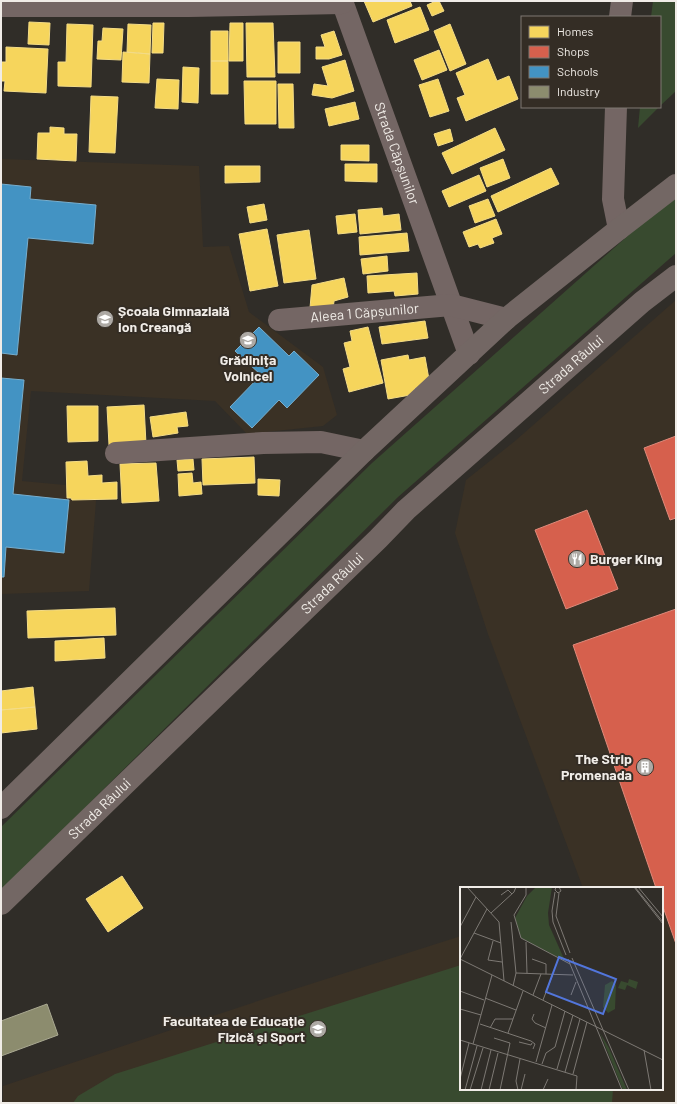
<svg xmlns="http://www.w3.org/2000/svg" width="677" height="1104" font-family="Barlow,sans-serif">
<rect width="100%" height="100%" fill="#302d28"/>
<path fill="#3a3125" d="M 1,159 L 199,166 L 203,247 L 229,246 L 249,312 L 323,367 L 337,415 L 323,426 L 247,434 L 215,401 L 31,391 L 22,481 L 97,488 L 89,591 L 1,594 Z
M 676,300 L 676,1103 L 3,1103 L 3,1086 L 273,996 L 461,936 L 461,1089 L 662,1089 L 662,888 L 583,888 L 488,634 L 455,533 L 466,480 L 515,441 Z"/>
<path fill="#384a2f" d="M 653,1 L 676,1 L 676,91 L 660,106 L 660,17 L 651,17 Z
M 640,107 L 659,107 L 638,128 Z
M 676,193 L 676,253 L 398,497 L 1,891 L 1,827 L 372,463 Z
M 461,965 L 461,1089 L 613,1089 L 612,1103 L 73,1103 L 78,1096 L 115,1074 Z"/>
<path fill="#f6d55c" stroke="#f4dc86" d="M 364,1 L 410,1 L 412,6 L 373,22 Z
M 436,1 L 439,1 L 444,11 L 432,16 L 427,5 Z
M 420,7 L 429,30 L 395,43 L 387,20 Z
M 29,22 L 50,23 L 49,45 L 28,44 Z
M 153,23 L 164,23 L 163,53 L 152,53 Z
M 230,23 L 243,23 L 243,61 L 229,61 Z
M 246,23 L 273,23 L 275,77 L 247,77 Z
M 67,24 L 93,25 L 91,87 L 58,86 L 58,62 L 66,62 Z
M 128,24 L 151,25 L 150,54 L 127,52 Z
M 450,24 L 466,64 L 450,71 L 434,31 Z
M 103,28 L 123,29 L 121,60 L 97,59 L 98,41 L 102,41 Z
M 211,31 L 228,31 L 228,61 L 211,61 Z
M 334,31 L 342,55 L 329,59 L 316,59 L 316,47 L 325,47 L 321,35 Z
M 278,42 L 300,42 L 300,73 L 278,73 Z
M 6,47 L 48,49 L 46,93 L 4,91 L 5,81 L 1,81 L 1,62 L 6,62 Z
M 439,50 L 447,70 L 422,80 L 414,60 Z
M 123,52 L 150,54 L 149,83 L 122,82 Z
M 488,59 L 497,81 L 509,76 L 518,99 L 466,121 L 457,98 L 465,95 L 456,73 Z
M 345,60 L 354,91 L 332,98 L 312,95 L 314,84 L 328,86 L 322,67 Z
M 211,61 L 228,61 L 228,94 L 211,94 Z
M 183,67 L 199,68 L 198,103 L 182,102 Z
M 157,79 L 179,80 L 178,109 L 155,108 Z
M 438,79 L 449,111 L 430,117 L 419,85 Z
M 244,81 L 276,81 L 276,124 L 245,124 Z
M 278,84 L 293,84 L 294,128 L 279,128 Z
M 91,96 L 118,97 L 115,153 L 89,152 Z
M 355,102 L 359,119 L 329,126 L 325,109 Z
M 50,127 L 64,128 L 64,134 L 77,134 L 76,161 L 37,159 L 38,133 L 50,133 Z
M 495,128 L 505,150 L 452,174 L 442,153 Z
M 450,129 L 453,141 L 438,146 L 434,134 Z
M 341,145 L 369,145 L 369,161 L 341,160 Z
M 503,159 L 510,178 L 487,187 L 480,168 Z
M 345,164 L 377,164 L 377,182 L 345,181 Z
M 225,166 L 260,166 L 260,182 L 225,183 Z
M 551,168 L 559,184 L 498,212 L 491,196 Z
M 479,175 L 486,191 L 449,207 L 442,191 Z
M 488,199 L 495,216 L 475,223 L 469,206 Z
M 264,204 L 267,220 L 250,223 L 247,207 Z
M 382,208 L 383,216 L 399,214 L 401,230 L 360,234 L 358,210 Z
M 355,214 L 357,232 L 338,234 L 336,216 Z
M 496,219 L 502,234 L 492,238 L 494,243 L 480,248 L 478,244 L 469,247 L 463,232 Z
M 267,229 L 278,286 L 250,291 L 239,234 Z
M 309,230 L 316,279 L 284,283 L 277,235 Z
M 407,233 L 409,251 L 360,255 L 359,237 Z
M 387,256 L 388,271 L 363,274 L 361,259 Z
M 417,273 L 418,294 L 395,296 L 394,291 L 368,293 L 367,276 Z
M 344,278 L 348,297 L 334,301 L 333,310 L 310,308 L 312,285 Z
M 425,321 L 428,338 L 382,344 L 379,327 Z
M 368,327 L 383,383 L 349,392 L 343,369 L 350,367 L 344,343 L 352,341 L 350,331 Z
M 408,355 L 409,360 L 425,357 L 430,385 L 415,388 L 416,394 L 388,399 L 381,360 Z
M 144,405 L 146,444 L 109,445 L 107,407 Z
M 67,406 L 98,406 L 98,441 L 68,442 Z
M 186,412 L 188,426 L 177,427 L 178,433 L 153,437 L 150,417 Z
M 254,457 L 255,483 L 203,485 L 202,459 Z
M 193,459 L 194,470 L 178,471 L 177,460 Z
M 87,461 L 88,476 L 102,475 L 102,483 L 117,482 L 117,499 L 72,500 L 71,498 L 67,498 L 66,462 Z
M 156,463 L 159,501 L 122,503 L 120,464 Z
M 192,473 L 193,483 L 201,482 L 202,494 L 179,496 L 178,474 Z
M 258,479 L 280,480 L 279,496 L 258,495 Z
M 115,608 L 116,635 L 28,638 L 27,611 Z
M 104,638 L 105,658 L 55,661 L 55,641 Z
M 33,687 L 35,707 L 1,710 L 1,691 Z
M 35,707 L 37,729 L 1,733 L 1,710 Z
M 122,876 L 143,908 L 108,932 L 86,899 Z"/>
<path fill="#d6604d" stroke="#de8a7b" d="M 676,436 L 676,518 L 670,520 L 644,448 Z
M 587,510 L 618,589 L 566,609 L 535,530 Z
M 676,609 L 676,944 L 662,904 L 662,888 L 656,888 L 573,645 Z"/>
<path fill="#4393c3" stroke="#77aece" d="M 1,184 L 31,187 L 30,199 L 96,205 L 93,244 L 28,238 L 17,355 L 1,353 Z
M 259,327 L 289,356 L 294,351 L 319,375 L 287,408 L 279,400 L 252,428 L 230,407 L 261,375 L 235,351 Z
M 1,378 L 24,380 L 13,494 L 69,500 L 64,553 L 6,547 L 4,577 L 1,577 Z"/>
<path fill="#8c8c6e" stroke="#aaa992" d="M 47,1004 L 58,1035 L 1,1056 L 1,1021 Z"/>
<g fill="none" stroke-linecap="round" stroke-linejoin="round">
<g stroke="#746664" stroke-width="22">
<path id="s1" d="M 342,1 L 469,354"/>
<path d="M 1,6 L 189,6 L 342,3"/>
<path d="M 620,17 L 622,1"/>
<path d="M 616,107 L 613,199 L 619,229"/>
<path id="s2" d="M 279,320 L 451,305 L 506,319"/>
<path d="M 116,453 L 263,443 L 321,442 L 364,451"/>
</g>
<g stroke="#736764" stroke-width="22">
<path d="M 1,808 L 364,451 L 506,319 L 619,229 L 676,185"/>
<path id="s3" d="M 1,904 L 378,539 L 406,510 L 642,302 L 676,276"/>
</g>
</g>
<defs>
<symbol id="school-disc" viewBox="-11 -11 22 22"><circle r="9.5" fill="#ada9a4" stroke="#342d25"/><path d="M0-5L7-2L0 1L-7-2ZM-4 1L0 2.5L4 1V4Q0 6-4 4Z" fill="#fff"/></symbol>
<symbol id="restaurant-disc" viewBox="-11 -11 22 22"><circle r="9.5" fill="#ada9a4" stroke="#342d25"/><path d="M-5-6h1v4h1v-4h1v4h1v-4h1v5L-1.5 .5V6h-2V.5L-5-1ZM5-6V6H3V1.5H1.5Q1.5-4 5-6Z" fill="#fff"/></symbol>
<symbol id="building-disc" viewBox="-11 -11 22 22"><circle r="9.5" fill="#ada9a4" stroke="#342d25"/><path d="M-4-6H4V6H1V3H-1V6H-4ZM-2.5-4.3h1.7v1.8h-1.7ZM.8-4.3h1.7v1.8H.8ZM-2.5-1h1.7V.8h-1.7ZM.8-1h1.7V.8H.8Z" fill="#fff"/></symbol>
<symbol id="university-disc" viewBox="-11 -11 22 22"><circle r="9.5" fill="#ada9a4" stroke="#342d25"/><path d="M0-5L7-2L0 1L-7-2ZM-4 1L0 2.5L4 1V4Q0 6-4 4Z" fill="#fff"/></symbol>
</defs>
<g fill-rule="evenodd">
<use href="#school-disc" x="95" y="309" width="20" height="20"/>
<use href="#school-disc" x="238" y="330" width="20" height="20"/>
<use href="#restaurant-disc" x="567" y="549" width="20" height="20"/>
<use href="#building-disc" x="635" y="757" width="20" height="20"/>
<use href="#university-disc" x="308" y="1019" width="20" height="20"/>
</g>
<g text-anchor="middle" stroke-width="4" stroke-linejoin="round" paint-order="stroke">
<g font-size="14" fill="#f0ece7" stroke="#342d25">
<text dy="5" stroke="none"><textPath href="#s1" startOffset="162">Strada Căpșunilor</textPath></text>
<text dy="5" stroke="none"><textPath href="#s2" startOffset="86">Aleea 1 Căpșunilor</textPath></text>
<text dy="5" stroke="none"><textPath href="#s3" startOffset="785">Strada Râului</textPath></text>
<text dy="5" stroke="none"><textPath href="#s3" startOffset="461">Strada Râului</textPath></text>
<text dy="5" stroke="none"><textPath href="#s3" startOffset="137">Strada Râului</textPath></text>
</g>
<g font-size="14" font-weight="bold" fill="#f0ece7" stroke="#342d25" text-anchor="start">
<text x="118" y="316">Școala Gimnazială<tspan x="118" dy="16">Ion Creangă</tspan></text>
<text x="248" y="365" text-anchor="middle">Grădinița<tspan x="248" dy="16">Voinicel</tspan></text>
<text x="590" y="564">Burger King</text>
<text x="632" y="764" text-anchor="end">The Strip<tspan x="632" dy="16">Promenada</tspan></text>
<text x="305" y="1026" text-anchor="end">Facultatea de Educație<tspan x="305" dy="16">Fizică și Sport</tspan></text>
</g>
</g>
<g transform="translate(460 887)">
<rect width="203" height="203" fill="#302d28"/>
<path d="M 76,0 L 92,0 L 88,26 L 89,38 L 105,74 L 61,51 L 55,31 L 67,9 ZM 169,92 L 178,95 L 176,102 L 167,98 L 165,103 L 158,101 L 161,94 L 168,96 ZM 152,94 L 156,98 L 155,122 L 148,126 L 143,120 L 145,98 ZM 140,146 L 149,161 L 167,203 L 163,203 Z" fill="#384a2f"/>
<path fill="none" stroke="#7d7974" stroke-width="1" d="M 7,0 L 39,35 L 44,94M 66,0 L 66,8 L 54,28 L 61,51 L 110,77M 96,0 L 95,3 L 98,6 L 101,4 L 99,0M 174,0 L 203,37M 175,0 L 203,35M 178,0 L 203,30M 95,5 L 92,24 L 93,35 L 106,68M 99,6 L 96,29 L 110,66M 41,8 L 48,3 L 52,7M 31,26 L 54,5 L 56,0M 51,35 L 56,86 L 53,99M 0,40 L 16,10M 14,46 L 41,56M 33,54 L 28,73 L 42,75M 66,55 L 67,86M 112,71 L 169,203M 0,72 L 27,22M 0,72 L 203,173M 72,72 L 86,77 L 86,87M 108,72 L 162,203M 56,86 L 113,88M 0,104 L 24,113M 73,108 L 81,87M 111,108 L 116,95M 25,111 L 56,123M 83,113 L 93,87M 0,122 L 21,128M 74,127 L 72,132 L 75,136 L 86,141M 20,137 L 71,154 L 75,157 L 73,162M 30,141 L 35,132 L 53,132M 48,146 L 63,104M 34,151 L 50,156 L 40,203M 0,153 L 117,189 L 116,203M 59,155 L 71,158 L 72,156M 13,157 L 32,88M 184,163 L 191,203M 76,175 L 92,118M 82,177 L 86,166 L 95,160 L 105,124M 97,182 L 113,128M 105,185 L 120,132M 113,187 L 127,135M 0,192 L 9,156M 5,203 L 17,159M 10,203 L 23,161M 21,203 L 31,163M 29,203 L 38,166M 58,203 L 56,194 L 60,172M 61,203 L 65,187M 83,203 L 88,192"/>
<path fill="#5276dc" fill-opacity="0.15" stroke="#5276dc" stroke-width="2" d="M 99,70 L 156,92 L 143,127 L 86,105 Z"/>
<rect width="203" height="203" fill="none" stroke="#f0ece7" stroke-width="2"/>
</g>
<rect width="677" height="1104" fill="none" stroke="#f0ece7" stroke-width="4"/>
<rect x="521" y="16" width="140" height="92" fill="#342d25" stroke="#7f7973"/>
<rect x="529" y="26" width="20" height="12" fill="#f6d55c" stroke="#7f7973"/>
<text x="557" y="36" font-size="12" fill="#f0ece7">Homes</text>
<rect x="529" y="46" width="20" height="12" fill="#d6604d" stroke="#7f7973"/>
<text x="557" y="56" font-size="12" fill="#f0ece7">Shops</text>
<rect x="529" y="66" width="20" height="12" fill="#4393c3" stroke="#7f7973"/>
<text x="557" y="76" font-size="12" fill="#f0ece7">Schools</text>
<rect x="529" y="86" width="20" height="12" fill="#8c8c6e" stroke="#7f7973"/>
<text x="557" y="96" font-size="12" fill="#f0ece7">Industry</text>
</svg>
